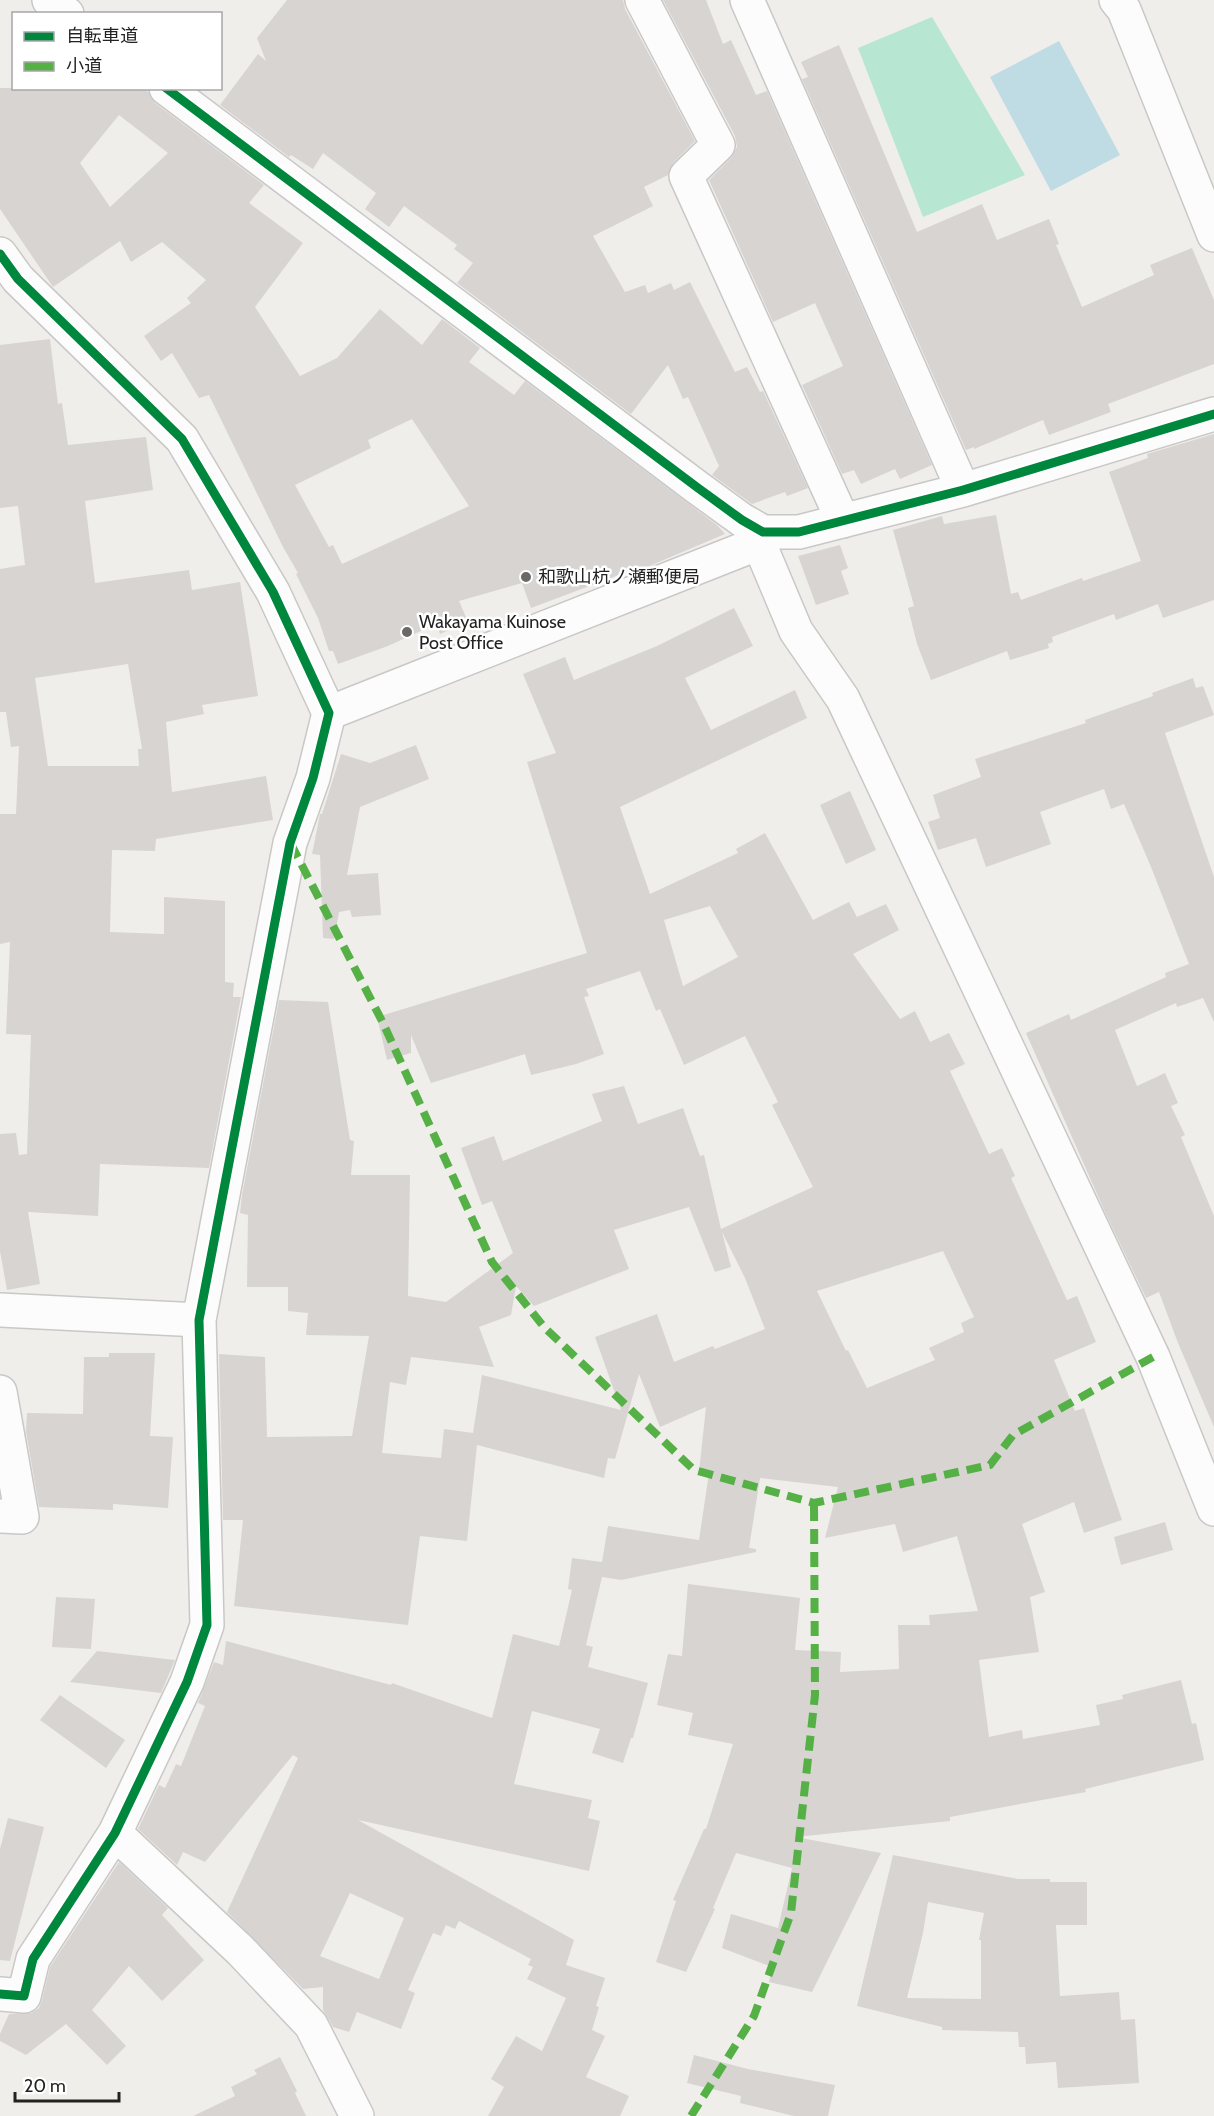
<svg xmlns="http://www.w3.org/2000/svg" width="1214" height="2116" font-family="Cabin,'Noto Sans JP',sans-serif">
<rect width="100%" height="100%" fill="#f0eeeb"/>
<path fill="#b7e6d2" d="M 932,17 L 1025,175 L 923,217 L 858,48 Z"/>
<path fill="#bfdbe3" d="M 1059,41 L 1120,155 L 1051,191 L 990,77 Z"/>
<path fill="#d7d4d2" fill-rule="evenodd" d="M 287,0 L 623,0 L 625,9 L 695,141 L 673,163 L 668,175 L 644,187 L 653,206 L 593,236 L 625,292 L 645,285 L 648,293 L 671,283 L 674,290 L 690,282 L 735,372 L 747,367 L 760,392 L 763,391 L 808,488 L 787,496 L 785,492 L 752,504 L 712,475 L 719,466 L 688,397 L 683,399 L 668,365 L 631,414 L 457,283 L 473,263 L 454,249 L 457,245 L 404,206 L 389,227 L 365,209 L 376,193 L 323,153 L 313,169 L 291,155 L 289,157 L 220,105 L 258,54 L 266,61 L 257,38 Z
M 663,0 L 706,0 L 723,44 L 731,40 L 756,95 L 767,91 L 932,465 L 900,479 L 895,469 L 861,484 L 854,470 L 842,474 L 802,385 L 843,366 L 815,303 L 773,322 L 709,180 L 731,158 L 737,147 L 735,136 Z
M 839,45 L 917,232 L 982,204 L 997,240 L 1049,219 L 1059,244 L 1056,245 L 1082,307 L 1154,275 L 1150,265 L 1192,248 L 1214,300 L 1214,364 L 1108,404 L 1111,412 L 1049,435 L 1043,420 L 974,449 L 974,447 L 966,450 L 802,79 L 808,77 L 801,62 Z
M 0,88 L 144,88 L 148,92 L 155,103 L 264,185 L 249,203 L 303,243 L 255,307 L 300,376 L 337,358 L 380,309 L 422,345 L 442,319 L 480,348 L 469,362 L 514,395 L 525,381 L 717,525 L 725,534 L 633,573 L 632,570 L 531,608 L 522,583 L 459,601 L 468,622 L 440,634 L 436,624 L 388,646 L 338,664 L 333,651 L 329,651 L 318,618 L 296,574 L 298,573 L 283,547 L 209,395 L 199,398 L 172,353 L 161,361 L 144,336 L 191,303 L 187,298 L 206,280 L 162,242 L 131,262 L 120,241 L 53,287 L 0,209 ZM 119,115 L 168,153 L 110,207 L 80,163 ZM 412,419 L 469,506 L 342,564 L 333,545 L 329,547 L 295,485 L 371,448 L 368,440 Z
M 50,339 L 58,404 L 62,403 L 68,445 L 146,437 L 153,490 L 85,501 L 95,583 L 189,570 L 192,590 L 240,582 L 258,696 L 202,705 L 204,714 L 166,722 L 172,792 L 266,776 L 273,820 L 156,839 L 155,851 L 112,850 L 110,932 L 164,934 L 164,897 L 225,901 L 225,982 L 234,983 L 233,997 L 241,997 L 209,1168 L 100,1164 L 98,1216 L 28,1212 L 40,1284 L 7,1290 L 0,1251 L 0,1134 L 16,1133 L 19,1155 L 27,1154 L 31,1035 L 6,1034 L 10,942 L 0,944 L 0,814 L 16,814 L 19,746 L 11,747 L 6,712 L 0,712 L 0,569 L 25,565 L 18,506 L 0,508 L 0,345 ZM 128,664 L 142,749 L 138,749 L 139,766 L 48,766 L 35,678 Z
M 1214,434 L 1214,600 L 1163,618 L 1158,604 L 1116,620 L 1114,614 L 1052,637 L 1053,642 L 1048,644 L 1049,648 L 1010,660 L 1007,651 L 931,680 L 917,644 L 908,608 L 914,606 L 893,530 L 942,516 L 944,524 L 996,515 L 1011,594 L 1018,592 L 1021,600 L 1082,578 L 1083,581 L 1141,561 L 1109,472 L 1148,458 L 1147,454 Z
M 840,545 L 848,568 L 841,571 L 849,594 L 816,605 L 798,556 Z
M 734,608 L 753,646 L 685,678 L 711,730 L 795,690 L 807,718 L 620,807 L 650,894 L 738,853 L 736,849 L 765,833 L 813,920 L 849,902 L 857,917 L 886,904 L 899,930 L 853,954 L 900,1019 L 915,1011 L 930,1042 L 949,1033 L 965,1064 L 950,1071 L 989,1154 L 1002,1148 L 1015,1176 L 1011,1178 L 1067,1300 L 1077,1296 L 1096,1342 L 1054,1360 L 1075,1411 L 1084,1408 L 1122,1520 L 1084,1533 L 1074,1502 L 1022,1524 L 1045,1592 L 1030,1597 L 1039,1652 L 979,1660 L 989,1737 L 1022,1730 L 1023,1739 L 1100,1725 L 1096,1705 L 1123,1699 L 1122,1695 L 1181,1680 L 1192,1724 L 1196,1723 L 1204,1760 L 1085,1789 L 1086,1792 L 950,1817 L 950,1821 L 796,1837 L 881,1853 L 812,1992 L 769,1982 L 772,1967 L 722,1948 L 731,1914 L 778,1928 L 792,1868 L 736,1853 L 713,1908 L 715,1909 L 686,1972 L 656,1962 L 676,1901 L 673,1900 L 704,1829 L 706,1829 L 733,1744 L 688,1735 L 693,1713 L 657,1705 L 668,1654 L 682,1656 L 688,1584 L 800,1598 L 795,1650 L 841,1652 L 840,1672 L 899,1669 L 898,1625 L 930,1625 L 929,1615 L 978,1611 L 957,1536 L 903,1552 L 895,1524 L 825,1538 L 838,1487 L 760,1478 L 749,1548 L 756,1549 L 756,1552 L 621,1580 L 602,1577 L 586,1645 L 593,1647 L 588,1667 L 648,1683 L 633,1738 L 631,1738 L 623,1763 L 592,1753 L 600,1729 L 532,1711 L 514,1784 L 592,1800 L 588,1818 L 600,1821 L 589,1871 L 358,1820 L 574,1940 L 566,1965 L 605,1978 L 596,2006 L 599,2007 L 592,2030 L 605,2036 L 586,2077 L 629,2096 L 620,2116 L 488,2116 L 504,2087 L 491,2079 L 516,2036 L 542,2051 L 566,1998 L 527,1979 L 533,1967 L 528,1965 L 531,1959 L 459,1921 L 455,1929 L 446,1925 L 441,1936 L 433,1933 L 408,1990 L 415,1993 L 401,2029 L 357,2012 L 349,2032 L 333,2027 L 323,2010 L 323,1987 L 303,1989 L 227,1912 L 298,1758 L 293,1755 L 205,1862 L 183,1852 L 177,1865 L 138,1829 L 159,1785 L 165,1788 L 176,1764 L 181,1766 L 205,1706 L 198,1703 L 214,1662 L 223,1665 L 226,1641 L 391,1685 L 392,1683 L 492,1718 L 513,1634 L 559,1646 L 572,1590 L 568,1589 L 572,1558 L 602,1562 L 608,1526 L 699,1540 L 709,1473 L 699,1472 L 706,1407 L 660,1427 L 639,1374 L 615,1459 L 608,1458 L 604,1478 L 477,1445 L 467,1541 L 420,1536 L 408,1625 L 234,1606 L 243,1520 L 223,1520 L 219,1354 L 265,1357 L 267,1437 L 352,1436 L 369,1336 L 306,1335 L 308,1313 L 288,1311 L 288,1287 L 247,1287 L 248,1215 L 240,1213 L 242,1195 L 279,1000 L 328,1002 L 350,1140 L 354,1141 L 351,1175 L 410,1175 L 408,1296 L 446,1302 L 513,1253 L 492,1201 L 482,1205 L 461,1148 L 494,1136 L 503,1161 L 602,1121 L 592,1094 L 624,1086 L 638,1124 L 683,1108 L 700,1156 L 704,1155 L 721,1229 L 813,1187 L 772,1105 L 778,1102 L 745,1036 L 684,1065 L 660,1009 L 656,1011 L 640,971 L 586,989 L 589,996 L 584,997 L 604,1054 L 576,1064 L 531,1075 L 525,1054 L 431,1083 L 411,1035 L 411,1053 L 387,1060 L 377,1017 L 587,953 L 527,762 L 556,753 L 523,674 L 565,657 L 574,680 L 657,646 ZM 710,906 L 738,957 L 683,986 L 664,920 ZM 689,1207 L 715,1272 L 731,1267 L 722,1232 L 745,1278 L 765,1329 L 715,1349 L 713,1346 L 674,1362 L 657,1314 L 595,1337 L 621,1410 L 482,1375 L 473,1433 L 444,1429 L 441,1458 L 382,1453 L 390,1382 L 406,1385 L 411,1357 L 494,1367 L 479,1327 L 511,1315 L 516,1286 L 534,1306 L 629,1269 L 614,1230 ZM 943,1251 L 974,1317 L 961,1323 L 964,1332 L 929,1348 L 935,1360 L 867,1388 L 848,1350 L 846,1351 L 817,1291 ZM 350,1893 L 404,1918 L 379,1979 L 320,1956 Z
M 1193,678 L 1196,688 L 1203,686 L 1214,715 L 1165,733 L 1214,877 L 1214,1022 L 1203,998 L 1177,1007 L 1176,1003 L 1115,1030 L 1137,1086 L 1165,1073 L 1178,1103 L 1171,1106 L 1185,1135 L 1181,1137 L 1214,1216 L 1214,1427 L 1178,1343 L 1159,1292 L 1146,1298 L 1105,1212 L 1026,1033 L 1069,1014 L 1071,1020 L 1166,977 L 1165,973 L 1189,964 L 1151,867 L 1124,804 L 1111,809 L 1104,789 L 1040,812 L 1051,844 L 986,867 L 976,838 L 938,850 L 928,822 L 940,818 L 933,795 L 981,777 L 975,759 L 1086,723 L 1085,720 L 1153,696 L 1152,693 Z
M 416,745 L 429,779 L 360,807 L 347,875 L 378,873 L 381,915 L 352,917 L 350,910 L 339,912 L 334,939 L 323,938 L 320,855 L 312,854 L 320,814 L 322,814 L 341,754 L 370,763 Z
M 850,791 L 876,850 L 846,864 L 820,805 Z
M 109,1353 L 155,1353 L 150,1436 L 173,1437 L 168,1508 L 113,1504 L 113,1510 L 39,1507 L 26,1432 L 27,1413 L 83,1414 L 84,1357 L 109,1357 Z
M 1165,1522 L 1173,1550 L 1121,1565 L 1114,1537 Z
M 56,1597 L 95,1599 L 91,1649 L 52,1647 Z
M 97,1651 L 175,1660 L 161,1693 L 70,1682 Z
M 60,1695 L 125,1740 L 106,1768 L 40,1720 Z
M 8,1818 L 44,1827 L 10,1961 L 0,1960 L 0,1849 Z
M 893,1855 L 1018,1879 L 1050,1879 L 1050,1882 L 1087,1882 L 1087,1925 L 1056,1925 L 1060,1996 L 1119,1992 L 1121,2020 L 1135,2019 L 1139,2083 L 1058,2088 L 1056,2062 L 1026,2064 L 1025,2047 L 1019,2047 L 1018,2032 L 942,2030 L 942,2027 L 857,2006 ZM 928,1902 L 984,1913 L 979,1940 L 981,1940 L 981,1999 L 907,1998 L 923,1933 Z
M 119,1862 L 168,1908 L 162,1915 L 204,1960 L 162,2001 L 129,1966 L 92,2010 L 126,2046 L 107,2065 L 66,2024 L 26,2055 L 0,2041 L 0,2034 L 9,2014 L 31,2013 L 39,2008 L 42,2000 L 50,1967 Z
M 694,2055 L 748,2069 L 835,2085 L 828,2116 L 794,2116 L 740,2103 L 741,2096 L 687,2083 Z
M 280,2057 L 297,2091 L 295,2093 L 306,2116 L 193,2116 L 235,2096 L 231,2087 L 257,2074 L 254,2070 Z"/>
<g fill="none" stroke-linecap="round" stroke-linejoin="round">
<defs>
<path id="minor" d="M 49,0 L 67,14
M 642,0 L 718,145 L 686,176 L 843,521
M 747,0 L 963,490
M 1116,0 L 1124,10 L 1214,235
M 166,88 L 698,488 L 742,520 L 763,532 L 799,532 L 963,490 L 1214,414
M 0,254 L 18,279 L 182,439 L 273,592 L 329,713 L 313,778 L 290,843 L 199,1320 L 207,1625 L 187,1682 L 115,1833 L 33,1959 L 24,1996 L 0,1994
M 759,543 L 796,631 L 843,699 L 1153,1357 L 1214,1509
M 329,713 L 759,543 L 763,532
M 0,1310 L 199,1320
M 0,1392 L 22,1517 L 0,1516
M 115,1833 L 240,1950 L 311,2025 L 357,2116"/>
</defs>
<use href="#minor" stroke="#c9c8c7" stroke-width="36"/>
<use href="#minor" stroke="#fdfcfc" stroke-width="33"/>
<path stroke="#55b145" stroke-width="8" stroke-dasharray="15 8" stroke-linecap="butt" d="M 291,844 L 383,1023 L 492,1262 L 544,1327 L 694,1470 L 814,1503 L 990,1465 L 1013,1435 L 1153,1357
M 691,2116 L 754,2016 L 791,1913 L 815,1695 L 814,1503"/>
<defs>
<path id="cycleway" d="M 166,88 L 698,488 L 742,520 L 763,532 L 799,532 L 963,490 L 1214,414
M 0,254 L 18,279 L 182,439 L 273,592 L 329,713 L 313,778 L 290,843 L 199,1320 L 207,1625 L 187,1682 L 115,1833 L 33,1959 L 24,1996 L 0,1994"/>
</defs>
<use href="#cycleway" stroke="#fff" stroke-width="13"/>
<use href="#cycleway" stroke="#00873e" stroke-width="9"/>
</g>
<g fill="#6a6968" stroke="#fff" stroke-width="2">
<circle cx="526" cy="577" r="6"/>
<circle cx="407" cy="632" r="6"/>
</g>
<g text-anchor="middle" stroke-width="5" stroke-linejoin="round" paint-order="stroke">
<g font-size="18" fill="#222" stroke="#fff" text-anchor="start">
<text x="538" y="583">和歌山杭ノ瀬郵便局</text>
<text x="419" y="628">Wakayama Kuinose<tspan x="419" dy="21">Post Office</tspan></text>
</g>
</g>
<rect x="12" y="12" width="210" height="78" fill="#ffffff" stroke="#a7a7a7" stroke-width="1.5"/>
<rect x="24" y="32" width="30" height="9" fill="#00873e" stroke="#a7a7a7" stroke-width="1.5"/>
<text x="66" y="42" font-size="18" fill="#222222">自転車道</text>
<rect x="24" y="62" width="30" height="9" fill="#55b145" stroke="#a7a7a7" stroke-width="1.5"/>
<text x="66" y="72" font-size="18" fill="#222222">小道</text>
<path d="M15 2092v9h104v-9" fill="none" stroke="#222222" stroke-width="3"/>
<text x="24" y="2092" font-size="18" fill="#222222" stroke="#ffffff" stroke-width="4.5" paint-order="stroke">20 m</text>
</svg>
